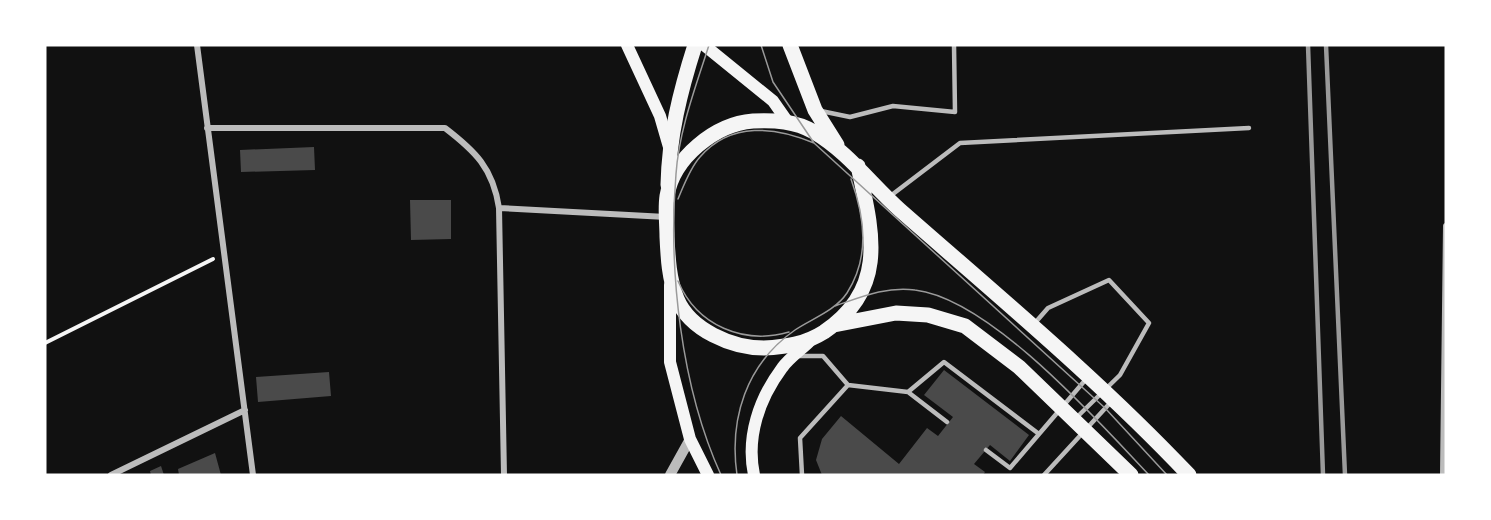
<svg xmlns="http://www.w3.org/2000/svg" width="1491" height="520" font-family="'Open Sans',sans-serif">
<rect width="100%" height="100%" fill="#111"/>
<path fill="#4a4a4a" d="M 314,147 L 315,170 L 241,172 L 240,150 Z
M 410,200 L 451,200 L 451,239 L 411,240 Z
M 944,370 L 1029,435 L 1010,461 L 990,445 L 974,464 L 985,472 L 983,475 L 822,475 L 816,460 L 822,439 L 841,416 L 899,464 L 927,428 L 938,436 L 953,417 L 924,395 Z
M 329,372 L 331,396 L 258,402 L 256,377 Z
M 215,453 L 221,475 L 179,475 L 178,469 Z
M 161,466 L 164,475 L 151,475 L 150,471 Z"/>
<g fill="none" stroke-linecap="round" stroke-linejoin="round">
<path stroke="#f5f5f5" stroke-width="4" d="M 45,343 L 213,259"/>
<path stroke="#bcbcbc" stroke-width="4.5" d="M 821,111 L 850,117 L 893,106 L 955,112 L 954,45
M 889,197 L 960,143 L 1249,128
M 1034,324 L 1048,308 L 1109,280 L 1149,323 L 1120,375 L 1076,418
M 798,356 L 823,356 L 848,385 L 908,392 L 947,422
M 908,392 L 944,362 L 1039,434
M 986,450 L 1010,468 L 1087,378
M 802,475 L 800,438 L 848,385
M 1044,475 L 1111,402"/>
<path stroke="#bcbcbc" stroke-width="6" d="M 197,45 L 253,475
M 207,128 L 445,128 C 475,151 493,168 499,208 L 666,217
M 499,208 L 504,475
M 111,475 L 245,410
M 1443,475 L 1446,226"/>
<path stroke="#bcbcbc" stroke-width="10" d="M 670,475 L 690,439"/>
<path stroke="#f5f5f5" stroke-width="12" d="M 627,45 L 660,116 L 669,147
M 704,45 L 773,101 L 787,121
M 670,285 L 670,362 L 690,439 L 708,475
M 754,475 C 746,437 759,399 782,368 C 789,358 801,350 809,342"/>
<path stroke="#f5f5f5" stroke-width="15" d="M 790,45 L 815,110 L 837,145
M 858,166 C 872,231 889,288 824,332 C 805,344 786,347 764,348 C 732,348 690,330 677,299 C 669,279 668,258 667,237 C 667,224 665,210 667,196 C 673,158 715,124 753,121 C 775,120 795,121 814,132 C 848,152 871,184 900,210 C 998,296 1099,380 1189,475
M 668,185 C 669,136 680,92 695,45
M 834,325 L 896,313 L 928,315 L 965,326 L 1019,367 L 1131,475"/>
<path stroke="#9a9a9a" stroke-width="1.5" d="M 709,45 C 696,86 679,130 676,174 C 668,270 681,387 721,475
M 761,45 L 773,82 L 814,143 L 1105,408 L 1167,475
M 678,199 C 684,185 690,168 700,157 C 731,121 776,127 814,143
M 678,281 C 697,326 744,345 789,332
M 835,306 C 861,297 887,286 915,290 C 990,299 1097,420 1149,475
M 737,475 C 729,419 746,364 795,330 C 811,319 835,311 847,293 C 870,257 865,218 851,179"/>
<path stroke="#9a9a9a" stroke-width="4.5" d="M 1308,45 L 1323,475
M 1326,45 L 1345,475"/>
</g>
<rect width="1491" height="520" fill="none" stroke="#ffffff" stroke-width="93"/>
</svg>
